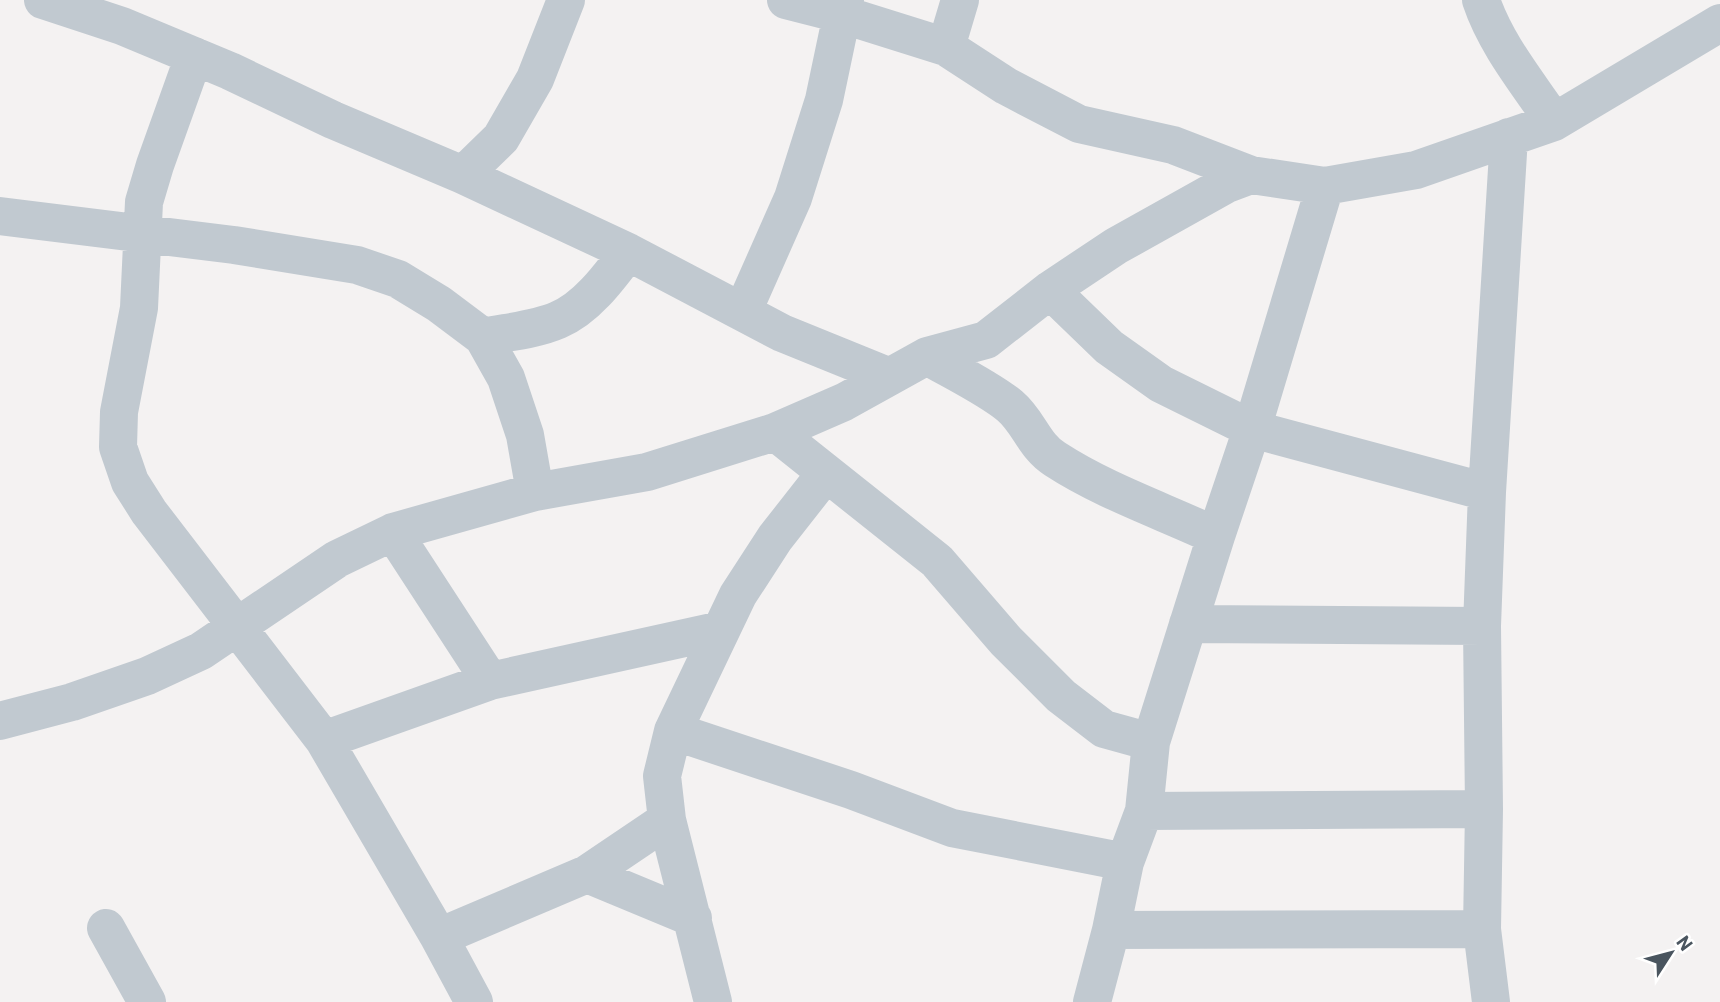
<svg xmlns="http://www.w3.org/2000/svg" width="1720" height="1002" font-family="Barlow,sans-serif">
<rect width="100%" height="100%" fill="#f4f2f2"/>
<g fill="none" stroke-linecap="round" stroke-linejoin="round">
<path stroke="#c1c9d0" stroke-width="38" d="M 43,0 L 122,26 L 230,71 L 333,120 L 463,175 L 628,252 L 782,333 L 888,376
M 786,0 L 841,14 L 946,47 L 1006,86 L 1079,124 L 1173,145 L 1251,175 L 1325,186 L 1416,170 L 1554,122 L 1720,23
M 1481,0 C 1496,45 1528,83 1554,122
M 946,47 L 960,0
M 194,56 L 155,165 L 144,202 L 139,308 L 119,412 L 118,447 L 130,482 L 149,512 L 324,740 L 439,937 L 474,1002
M 463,175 L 501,138 L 535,79 L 566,0
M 0,216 L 234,245 L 357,265 L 398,279 L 439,304 L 483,337 L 506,378 L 525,435 L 535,492
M 1050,290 L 1109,347 L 1161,384 L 1252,429 L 1487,492
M 743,311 L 793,198 L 824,100 L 845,0
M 483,337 C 507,332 535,330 558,320 C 587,308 610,276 628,252
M 927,356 C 951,370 990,389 1010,406 C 1029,422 1034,446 1055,459 C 1104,491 1163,511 1216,536
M 775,432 L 937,561 L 1006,641 L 1061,696 L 1104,729 L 1151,742
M 393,532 L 490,681
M 1188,624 L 1482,626
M 0,721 L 72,702 L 147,676 L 201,651 L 337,559 L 393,532 L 535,492 L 647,472 L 775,432 L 844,402 L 927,356 L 986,340 L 1050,290 L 1116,246 L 1227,184 L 1251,175
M 673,731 L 851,790 L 952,828 L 1125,862
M 324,740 L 490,681 L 721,630
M 1144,811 L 1484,809
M 587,874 L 693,918
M 106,928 L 147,1002
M 1111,930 L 1482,929
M 439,937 L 587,874 L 667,820
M 713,1002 L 667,820 L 662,776 L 673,731 L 738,595 L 775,538 L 826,473
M 1092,1002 L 1111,930 L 1125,862 L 1144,811 L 1151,742 L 1216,536 L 1252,429 L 1325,186
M 1491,1002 L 1482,929 L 1484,809 L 1482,626 L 1487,492 L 1509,137"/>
</g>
<g transform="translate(1671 953) rotate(54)" stroke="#ffffff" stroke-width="5" paint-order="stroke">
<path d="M0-5L12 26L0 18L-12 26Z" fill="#4a555f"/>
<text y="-10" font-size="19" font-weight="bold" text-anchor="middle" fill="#4a555f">N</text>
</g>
</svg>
